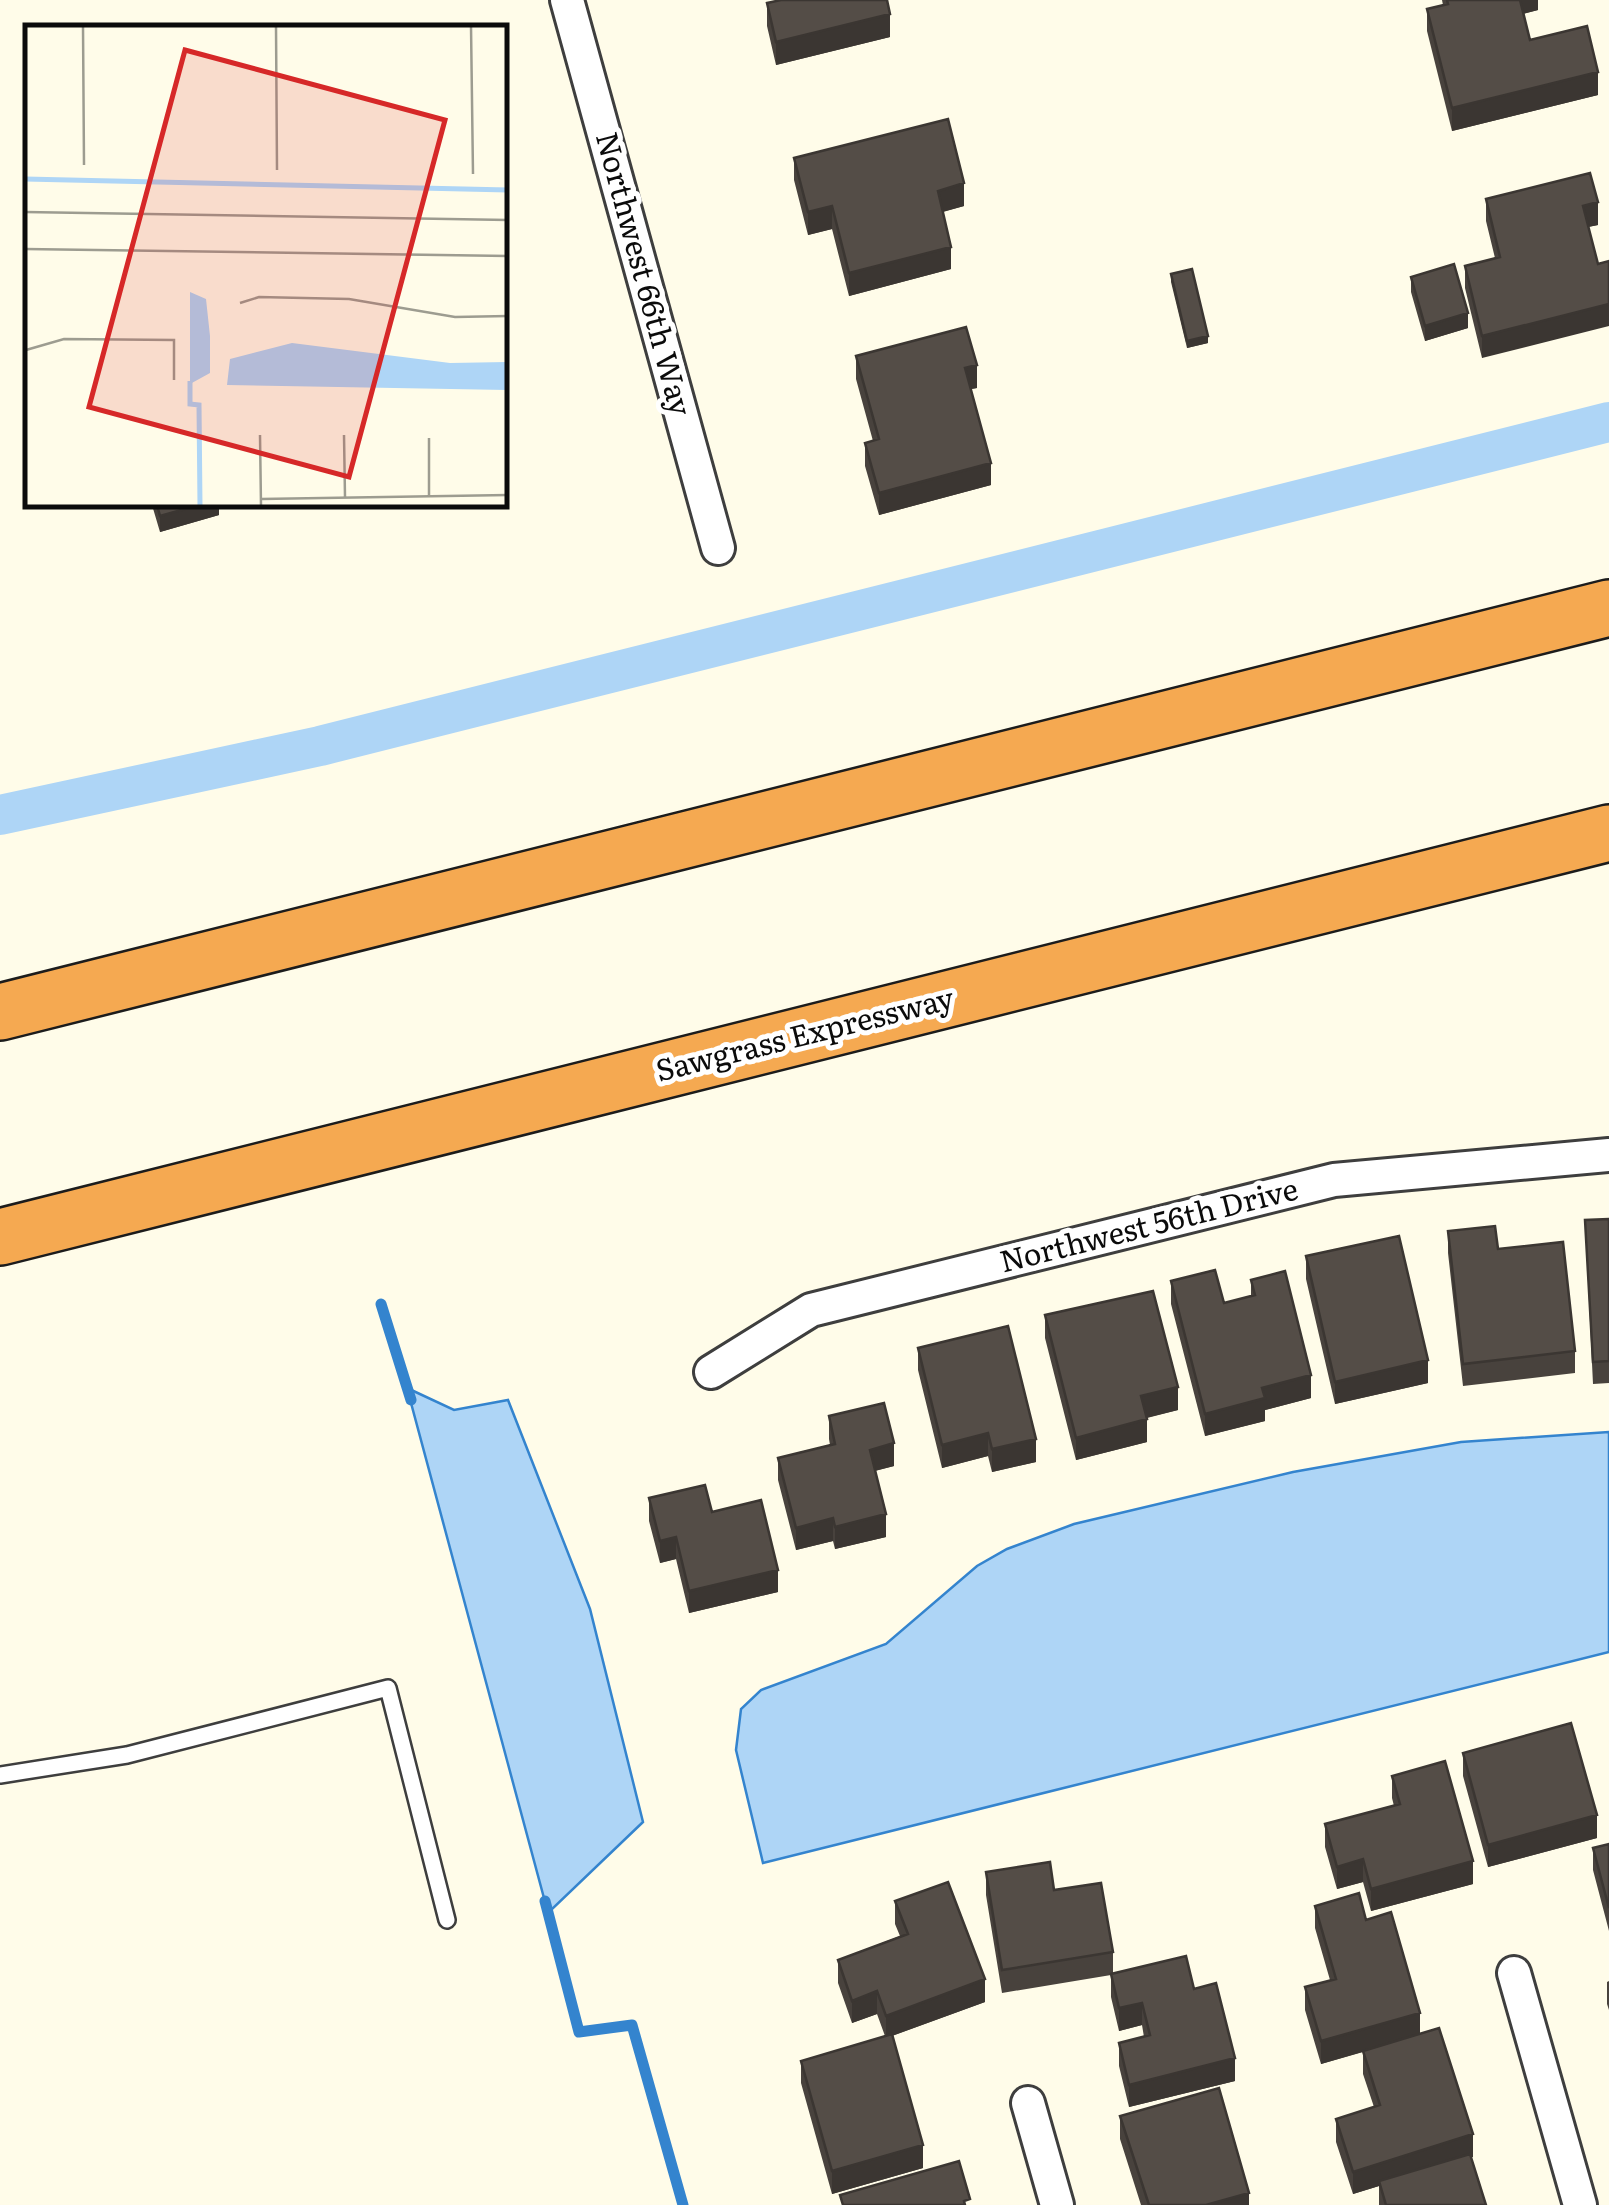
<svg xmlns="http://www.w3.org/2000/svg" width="1609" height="2205" font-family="Literata,serif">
<rect width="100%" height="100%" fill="#fffce9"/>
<path fill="#aed5f6" stroke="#3484ce" stroke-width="2.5" d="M 407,1388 L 454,1410 L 508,1400 L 590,1609 L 643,1822 L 548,1913 Z
M 1609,1432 L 1609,1652 L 763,1863 L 736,1750 L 741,1709 L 761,1690 L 886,1644 L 977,1566 L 1007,1549 L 1074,1524 L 1293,1472 L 1461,1442 Z"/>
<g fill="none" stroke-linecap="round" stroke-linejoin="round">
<path stroke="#3484ce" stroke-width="11" d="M 381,1304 L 411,1400
M 545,1901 L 579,2032 L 632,2025 L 683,2205"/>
<path stroke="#aed5f6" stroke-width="40" d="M 0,815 L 320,746 L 1609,422"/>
<defs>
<path id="service" d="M 0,1775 L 127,1755 L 388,1688 L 447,1920"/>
<path id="minor" d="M 567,0 L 718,548
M 711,1372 L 811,1310 L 1334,1180 L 1609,1155
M 1514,1973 L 1580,2205
M 1028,2103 L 1057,2205"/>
<path id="motorway" d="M 0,1012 L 1609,608
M 0,1237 L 1609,833"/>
</defs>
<use href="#service" stroke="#3e3e3e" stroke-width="20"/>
<use href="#minor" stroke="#3e3e3e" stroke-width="38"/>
<use href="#motorway" stroke="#1c1c1c" stroke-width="60"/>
<use href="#service" stroke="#fff" stroke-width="15"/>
<use href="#minor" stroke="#fff" stroke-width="32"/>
<use href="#motorway" stroke="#f5a951" stroke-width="55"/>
</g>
<path fill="#48423d" d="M 1442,0 L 1538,0 L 1538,10 L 1523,14 L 1530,40 L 1598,95 L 1452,131 L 1427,31 L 1427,9 L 1443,5 Z
M 767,3 L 890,37 L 776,65 L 767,26 Z
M 794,158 L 964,206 L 943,212 L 951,269 L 849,296 L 832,229 L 808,235 L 794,180 Z
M 1486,199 L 1598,225 L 1588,227 L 1482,358 L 1465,288 L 1465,266 L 1495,258 L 1486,221 Z
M 1171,274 L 1208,343 L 1187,348 L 1171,282 Z
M 1411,277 L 1468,328 L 1425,341 L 1411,292 Z
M 856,356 L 977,388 L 971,389 L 991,485 L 879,515 L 865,466 L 865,443 L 873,441 L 856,379 Z
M 152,505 L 219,505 L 219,515 L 160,532 Z
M 1609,1219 L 1609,1383 L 1593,1384 L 1585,1220 Z
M 1448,1231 L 1498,1249 L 1575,1351 L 1575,1373 L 1463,1386 L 1448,1253 Z
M 1306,1256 L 1428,1383 L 1335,1404 L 1306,1279 Z
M 1251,1280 L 1311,1398 L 1265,1410 L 1265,1421 L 1205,1436 L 1171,1304 L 1171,1281 L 1224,1303 L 1251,1296 Z
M 1045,1315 L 1178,1410 L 1147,1418 L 1147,1442 L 1076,1460 L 1045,1338 Z
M 918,1348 L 1036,1462 L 992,1472 L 988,1456 L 942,1468 L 918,1370 Z
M 829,1416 L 894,1466 L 875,1471 L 886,1537 L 835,1549 L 833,1541 L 796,1550 L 778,1480 L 778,1458 L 830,1445 L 829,1439 Z
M 649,1498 L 712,1512 L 778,1592 L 689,1613 L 676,1559 L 660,1563 L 649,1521 Z
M 1463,1753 L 1597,1838 L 1488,1867 L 1463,1776 Z
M 1392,1776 L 1473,1884 L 1371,1911 L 1363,1882 L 1337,1889 L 1325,1847 L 1325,1824 L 1394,1806 L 1392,1798 Z
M 1609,1844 L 1609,1931 L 1593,1870 L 1593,1848 Z
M 986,1872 L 1054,1890 L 1113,1952 L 1113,1974 L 1194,1989 L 1235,2081 L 1129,2107 L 1119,2066 L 1119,2043 L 1144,2037 L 1142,2025 L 1119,2031 L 1111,1997 L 1111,1975 L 1002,1993 L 986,1895 Z
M 895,1901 L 985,2002 L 892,2036 L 923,2168 L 832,2194 L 801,2083 L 801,2061 L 885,2036 L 877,2014 L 852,2023 L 838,1983 L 838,1960 L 900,1936 L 895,1924 Z
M 1315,1906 L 1366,1920 L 1420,2034 L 1473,2157 L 1471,2157 L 1486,2205 L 1379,2205 L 1379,2186 L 1353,2194 L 1336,2142 L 1336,2119 L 1374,2107 L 1363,2074 L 1363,2052 L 1321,2064 L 1305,2010 L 1305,1987 L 1330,1980 L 1315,1928 Z
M 1609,1981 L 1609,2010 L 1607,2004 L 1607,1982 Z
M 1120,2116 L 1249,2205 L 1141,2205 L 1120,2139 Z"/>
<path fill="#3b3632" d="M 1518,0 L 1538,0 L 1538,10 L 1518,15 Z
M 890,14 L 890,37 L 776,65 L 776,42 Z
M 1598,72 L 1598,95 L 1452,131 L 1452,108 Z
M 964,183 L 964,206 L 938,213 L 938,191 Z
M 1598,202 L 1598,225 L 1583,228 L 1583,206 Z
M 832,206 L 832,229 L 808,235 L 808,212 Z
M 951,247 L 951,269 L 849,296 L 849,273 Z
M 1609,304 L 1609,326 L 1482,358 L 1482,336 Z
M 1468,313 L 1468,328 L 1425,341 L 1425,326 Z
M 1208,336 L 1208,343 L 1187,348 L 1187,341 Z
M 977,365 L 977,388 L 965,390 L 965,368 Z
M 991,463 L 991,485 L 879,515 L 879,493 Z
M 199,505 L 219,505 L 219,515 L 160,532 L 160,516 Z
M 1428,1360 L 1428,1383 L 1335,1404 L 1335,1382 Z
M 1311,1375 L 1311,1398 L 1265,1410 L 1265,1421 L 1205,1436 L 1205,1414 L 1262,1388 Z
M 1178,1387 L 1178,1410 L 1141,1419 L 1141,1396 Z
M 1147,1419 L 1147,1442 L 1076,1460 L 1076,1438 Z
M 988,1433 L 988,1456 L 942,1468 L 942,1445 Z
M 1036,1439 L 1036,1462 L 992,1472 L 992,1449 Z
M 894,1443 L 894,1466 L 870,1472 L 870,1450 Z
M 886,1514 L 886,1537 L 835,1549 L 835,1527 Z
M 833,1518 L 833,1541 L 796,1550 L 796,1528 Z
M 676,1537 L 676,1559 L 660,1563 L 660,1541 Z
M 778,1570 L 778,1592 L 689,1613 L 689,1591 Z
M 1597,1815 L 1597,1838 L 1488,1867 L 1488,1845 Z
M 1363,1859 L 1363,1882 L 1337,1889 L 1337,1867 Z
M 1473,1861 L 1473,1884 L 1371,1911 L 1371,1889 Z
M 985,1979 L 985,2002 L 886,2038 L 886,2016 Z
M 877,1991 L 877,2014 L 852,2023 L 852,2001 Z
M 1142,2003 L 1142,2025 L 1119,2031 L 1119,2008 Z
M 1420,2013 L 1420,2035 L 1321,2064 L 1321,2041 Z
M 1235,2058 L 1235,2081 L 1129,2107 L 1129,2085 Z
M 1473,2134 L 1473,2157 L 1380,2186 L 1379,2181 L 1379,2186 L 1353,2194 L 1353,2172 Z
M 923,2145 L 923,2168 L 832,2194 L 832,2171 Z
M 1249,2193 L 1249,2205 L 1206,2205 Z"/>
<path fill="#544d47" stroke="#3b3632" stroke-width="2.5" d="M 781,0 L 887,0 L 890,14 L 776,42 L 767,3 Z
M 1447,0 L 1520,0 L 1530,40 L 1587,26 L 1598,72 L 1452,108 L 1427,9 L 1448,4 Z
M 948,119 L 964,183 L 938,191 L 951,247 L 849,273 L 832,206 L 808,212 L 794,158 Z
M 1590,173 L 1598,202 L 1583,206 L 1598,264 L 1609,261 L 1609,304 L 1482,336 L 1465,266 L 1500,257 L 1486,199 Z
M 1454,264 L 1468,313 L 1425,326 L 1411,277 Z
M 1192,269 L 1208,336 L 1187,341 L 1171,274 Z
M 966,327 L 977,365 L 965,368 L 991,463 L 879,493 L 865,443 L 879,439 L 856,356 Z
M 157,505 L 199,505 L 160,516 Z
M 1609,1219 L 1609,1361 L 1593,1362 L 1585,1220 Z
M 1495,1226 L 1498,1249 L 1563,1242 L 1575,1351 L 1463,1364 L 1448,1231 Z
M 1399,1236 L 1428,1360 L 1335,1382 L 1306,1256 Z
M 1215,1270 L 1224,1303 L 1255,1295 L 1251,1280 L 1285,1271 L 1311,1375 L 1262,1388 L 1265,1398 L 1205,1414 L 1171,1281 Z
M 1153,1291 L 1178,1387 L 1141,1396 L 1147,1419 L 1076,1438 L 1045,1315 Z
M 1008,1326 L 1036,1439 L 992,1449 L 988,1433 L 942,1445 L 918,1348 Z
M 884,1403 L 894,1443 L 870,1450 L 886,1514 L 835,1527 L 833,1518 L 796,1528 L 778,1458 L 835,1444 L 829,1416 Z
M 705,1485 L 712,1512 L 761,1500 L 778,1570 L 689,1591 L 676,1537 L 660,1541 L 649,1498 Z
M 1571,1723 L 1597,1815 L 1488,1845 L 1463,1753 Z
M 1445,1761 L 1473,1861 L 1371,1889 L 1363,1859 L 1337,1867 L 1325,1824 L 1400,1804 L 1392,1776 Z
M 1609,1844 L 1609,1908 L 1593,1848 Z
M 1050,1862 L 1054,1890 L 1101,1883 L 1113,1952 L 1002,1970 L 986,1872 Z
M 948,1882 L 985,1979 L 886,2016 L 877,1991 L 852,2001 L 838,1960 L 908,1934 L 895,1901 Z
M 1359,1893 L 1366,1920 L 1391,1912 L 1420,2013 L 1321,2041 L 1305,1987 L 1336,1979 L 1315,1906 Z
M 1186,1956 L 1194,1989 L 1216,1983 L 1235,2058 L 1129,2085 L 1119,2043 L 1150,2035 L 1142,2003 L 1119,2008 L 1111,1974 Z
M 1439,2028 L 1473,2134 L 1353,2172 L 1336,2119 L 1380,2105 L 1363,2051 Z
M 892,2034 L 923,2145 L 832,2171 L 801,2061 Z
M 1219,2088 L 1249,2193 L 1206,2205 L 1149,2205 L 1120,2116 Z
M 1470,2154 L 1486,2205 L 1386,2205 L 1379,2181 Z
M 959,2161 L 970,2199 L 964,2201 L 965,2205 L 843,2205 L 840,2195 Z"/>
<g text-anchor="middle" stroke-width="10" stroke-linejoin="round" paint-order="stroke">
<g font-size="30" fill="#0b0b0b" stroke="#fff">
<text transform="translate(643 274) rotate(75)" y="10">Northwest 66th Way</text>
<text transform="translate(805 1035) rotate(-14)" y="10">Sawgrass Expressway</text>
<text transform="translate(1149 1226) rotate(-14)" y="10">Northwest 56th Drive</text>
</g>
</g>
<g transform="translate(25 25)">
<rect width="482" height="482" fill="#fffce9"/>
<path d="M 165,267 L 181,274 L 185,311 L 185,348 L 165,359 ZM 267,318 L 425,338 L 482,337 L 482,365 L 202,360 L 205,334 Z" fill="#aed5f6"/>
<path fill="none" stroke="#aed5f6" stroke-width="5" d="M 0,154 L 483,165M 165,356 L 165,379 L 174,380 L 175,481"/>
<path fill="none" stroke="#9d9c90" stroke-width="2.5" d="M 58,1 L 59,140M 251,1 L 252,145M 446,1 L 448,149M 0,187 L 483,195M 0,224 L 483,231M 215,278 L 234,272 L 324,274 L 430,292 L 483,291M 1,325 L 39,314 L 149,315 L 149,355M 235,410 L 236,481M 319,410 L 320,472M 404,413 L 404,471M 236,474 L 483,470"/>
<path fill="#d62828" fill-opacity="0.15" stroke="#d62828" stroke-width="5" d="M 160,25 L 420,95 L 324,452 L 64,382 Z"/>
<rect width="482" height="482" fill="none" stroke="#0b0b0b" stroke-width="5"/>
</g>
</svg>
